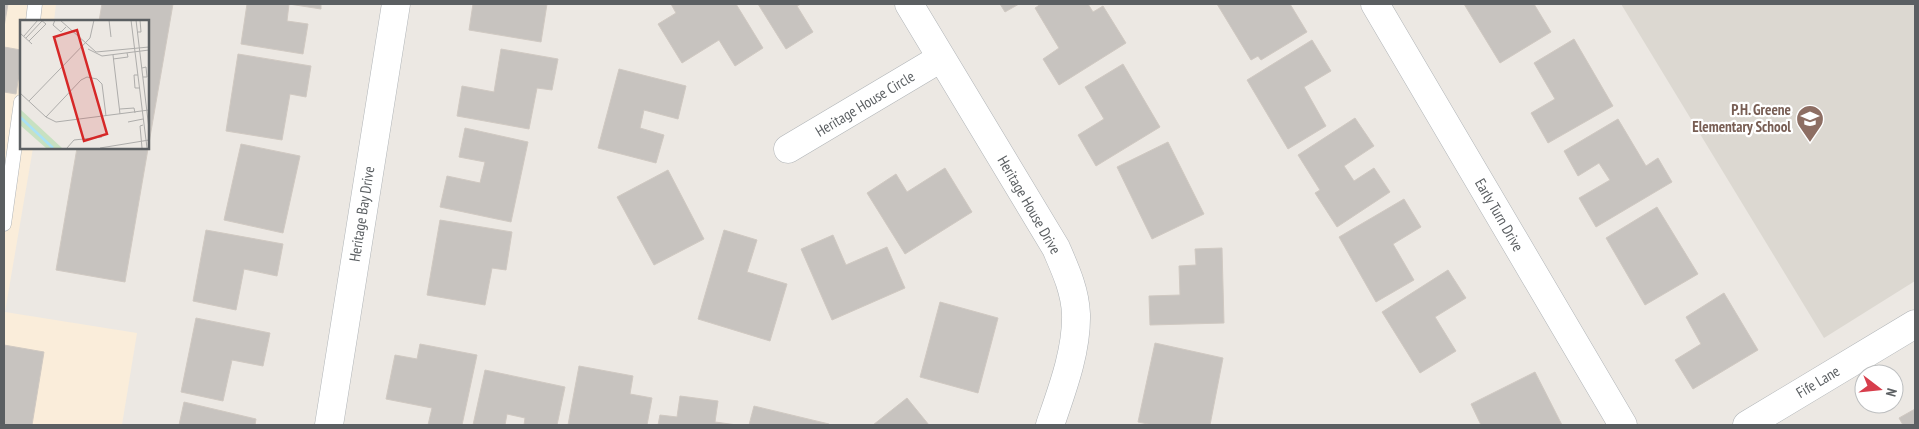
<svg xmlns="http://www.w3.org/2000/svg" width="1919" height="429" font-family="'PT Sans Narrow',sans-serif">
<rect width="100%" height="100%" fill="#ece8e3"/>
<path fill="#faedda" d="M 4,4 L 56,4 L 54,21 L 21,21 L 21,148 L 33,148 L 5,312 L 137,333 L 122,425 L 4,425 Z"/>
<path fill="#dcd8d1" d="M 1621,4 L 1915,4 L 1915,281 L 1824,338 Z"/>
<path fill="#c7c3bf" stroke="#d0c9c2" d="M 4,4 L 8,4 L 4,27 Z
M 102,4 L 173,4 L 125,282 L 56,270 L 77,148 L 148,148 L 148,21 L 99,21 Z
M 247,4 L 321,4 L 321,9 L 289,4 L 287,21 L 308,24 L 303,54 L 241,44 Z
M 473,4 L 547,4 L 541,42 L 469,30 Z
M 671,4 L 736,4 L 763,48 L 735,66 L 719,40 L 682,63 L 658,24 L 676,13 Z
M 758,4 L 801,4 L 797,6 L 813,32 L 786,49 Z
M 1000,4 L 1019,4 L 1005,12 Z
M 1041,4 L 1088,4 L 1093,12 L 1103,6 L 1126,43 L 1059,85 L 1043,59 L 1059,48 L 1035,8 Z
M 1217,4 L 1290,4 L 1307,32 L 1261,60 L 1258,56 L 1251,60 Z
M 1464,4 L 1534,4 L 1551,32 L 1500,63 Z
M 1574,39 L 1613,106 L 1548,143 L 1531,113 L 1555,99 L 1534,63 Z
M 1312,40 L 1331,71 L 1304,87 L 1326,126 L 1288,149 L 1247,80 Z
M 4,47 L 21,50 L 21,62 L 16,94 L 4,92 Z
M 501,49 L 558,59 L 552,90 L 537,88 L 529,129 L 457,116 L 462,86 L 494,92 Z
M 238,54 L 311,66 L 306,97 L 290,94 L 282,140 L 226,131 Z
M 1123,64 L 1160,127 L 1096,166 L 1078,135 L 1104,119 L 1085,87 Z
M 619,69 L 686,86 L 678,119 L 644,110 L 640,128 L 664,135 L 656,163 L 598,148 Z
M 1355,118 L 1374,146 L 1344,166 L 1354,181 L 1374,168 L 1390,192 L 1337,227 L 1315,193 L 1320,190 L 1298,155 Z
M 1618,119 L 1646,166 L 1658,158 L 1672,182 L 1596,227 L 1579,198 L 1610,180 L 1599,163 L 1578,176 L 1564,151 Z
M 465,128 L 528,142 L 511,222 L 440,207 L 447,176 L 480,183 L 485,162 L 459,157 Z
M 1168,142 L 1204,214 L 1152,239 L 1117,167 Z
M 241,144 L 300,156 L 283,233 L 224,220 Z
M 945,168 L 972,212 L 905,254 L 867,193 L 896,174 L 907,192 Z
M 668,170 L 704,239 L 654,265 L 617,197 Z
M 1404,199 L 1421,227 L 1393,244 L 1414,280 L 1376,302 L 1339,237 Z
M 1657,207 L 1698,274 L 1645,305 L 1606,238 Z
M 440,220 L 512,232 L 506,270 L 492,268 L 485,305 L 427,295 Z
M 206,230 L 283,244 L 277,276 L 244,269 L 236,310 L 193,301 Z
M 724,230 L 757,240 L 747,272 L 787,284 L 770,341 L 698,319 Z
M 833,235 L 846,265 L 887,247 L 905,288 L 832,320 L 801,249 Z
M 1222,248 L 1224,323 L 1150,325 L 1149,296 L 1180,295 L 1179,266 L 1196,265 L 1195,249 Z
M 1448,270 L 1466,298 L 1435,317 L 1456,351 L 1420,373 L 1382,312 Z
M 1724,293 L 1758,350 L 1693,389 L 1675,360 L 1701,344 L 1686,317 Z
M 940,302 L 998,318 L 978,393 L 920,377 Z
M 196,318 L 270,333 L 263,366 L 232,360 L 223,401 L 181,392 Z
M 1155,343 L 1223,358 L 1210,425 L 1153,425 L 1138,422 Z
M 420,344 L 477,355 L 462,425 L 428,425 L 432,408 L 386,399 L 395,355 L 417,359 Z
M 4,345 L 44,352 L 32,425 L 4,425 Z
M 579,366 L 633,376 L 630,394 L 652,398 L 647,425 L 568,425 Z
M 485,370 L 565,387 L 557,425 L 524,425 L 525,418 L 507,414 L 505,425 L 473,425 Z
M 1535,372 L 1562,425 L 1481,425 L 1471,404 Z
M 680,396 L 718,401 L 715,422 L 737,425 L 658,425 L 660,415 L 677,417 Z
M 907,398 L 929,425 L 873,425 Z
M 184,402 L 256,419 L 255,425 L 179,425 Z
M 754,406 L 829,424 L 828,425 L 749,425 Z
M 1915,409 L 1915,425 L 1903,425 L 1899,418 Z"/>
<g fill="none" stroke-linecap="round" stroke-linejoin="round">
<defs>
<path id="lane" d="M 33,21 L 35,4
M 4,224 L 21,102"/>
<path id="street" d="M 909,4 L 1056,248 C 1065,269 1075,290 1076,314 C 1077,351 1062,390 1050,425
M 1375,4 L 1623,425
M 788,149 L 941,58
M 329,425 L 396,4
M 1747,425 L 1915,324"/>
</defs>
<use href="#lane" stroke="#b0b4b7" stroke-width="15"/>
<use href="#street" stroke="#b0b4b7" stroke-width="29"/>
<use href="#lane" stroke="#fff" stroke-width="14"/>
<use href="#street" stroke="#fff" stroke-width="28"/>
</g>
<defs>
<symbol id="school-pin" viewBox="-11 -11 22 30"><path d="M0 17L-7.5 6A9.5 9.5 0 1 1 7.5 6Z" fill="#8d6e63" stroke="#fff"/><path d="M0-5L7-2L0 1L-7-2ZM-4 1L0 2.5L4 1V4Q0 6-4 4Z" fill="#fff"/></symbol>
</defs>
<g fill-rule="evenodd">
<use href="#school-pin" x="1794" y="103" width="32" height="43"/>
</g>
<g text-anchor="middle" stroke-width="4.5" stroke-linejoin="round" paint-order="stroke">
<g font-size="15" fill="#5b5f62" stroke="#fff">
<text transform="translate(865 104) rotate(-31)" y="5">Heritage House Circle</text>
<text transform="translate(1029 205) rotate(60)" y="5">Heritage House Drive</text>
<text transform="translate(362 214) rotate(-81)" y="5">Heritage Bay Drive</text>
<text transform="translate(1499 215) rotate(60)" y="5">Early Turn Drive</text>
<text transform="translate(1818 382) rotate(-31)" y="5">Fife Lane</text>
</g>
<g font-size="15" font-weight="bold" fill="#785e54" stroke="#fff" text-anchor="end">
<text x="1791" y="115">P.H. Greene<tspan x="1791" dy="17">Elementary School</tspan></text>
</g>
</g>
<g transform="translate(20 20)">
<rect width="129" height="129" fill="#ece8e3"/>
<path d="M 0,89 L 42,128 L 26,128 L 0,105 Z" fill="#c7e1c1"/>
<path fill="none" stroke="#a9e1f6" stroke-width="2.5" d="M 0,97 L 33,128"/>
<path fill="none" stroke="#aeadab" stroke-width="1" d="M 35,0 L 33,5 L 41,12 L 46,7M 40,0 L 76,32 L 129,27M 89,0 L 91,17M 111,0 L 127,128M 116,0 L 129,109M 118,12 L 121,12 L 120,0M 0,13 L 12,24M 4,16 L 18,0M 6,18 L 22,1M 9,21 L 26,4 L 21,0M 68,29 L 82,36 L 129,30M 93,35 L 100,94M 93,39 L 108,37 L 107,33M 122,48 L 126,47 L 127,57 L 123,57M 118,55 L 114,55 L 115,68 L 120,68M 0,73 L 26,97 L 36,102 L 129,90M 9,81 L 70,18 L 74,0M 100,89 L 114,88 L 115,93M 26,97 L 61,60 L 67,57 L 77,59 L 82,64 L 86,96M 108,102 L 123,99M 47,128 L 54,120 L 82,117M 80,128 L 129,120M 122,128 L 120,106 L 123,105"/>
<path fill="#d62828" fill-opacity="0.15" stroke="#d62828" stroke-width="2.5" d="M 57,10 L 87,114 L 64,121 L 34,17 Z"/>
<rect width="129" height="129" fill="none" stroke="#5b5f62" stroke-width="2.5"/>
</g>
<rect width="1919" height="429" fill="none" stroke="#5b5f62" stroke-width="10"/>
<g transform="translate(1879 389) rotate(106)"><circle r="24" fill="#ffffff" stroke="#bdbfc0"/>
<path d="M0-4L9 19L0 12L-9 19Z" fill="#d73e4c"/>
<text y="-8" font-size="14" font-weight="bold" text-anchor="middle" fill="#5b5f62">N</text>
</g>
</svg>
